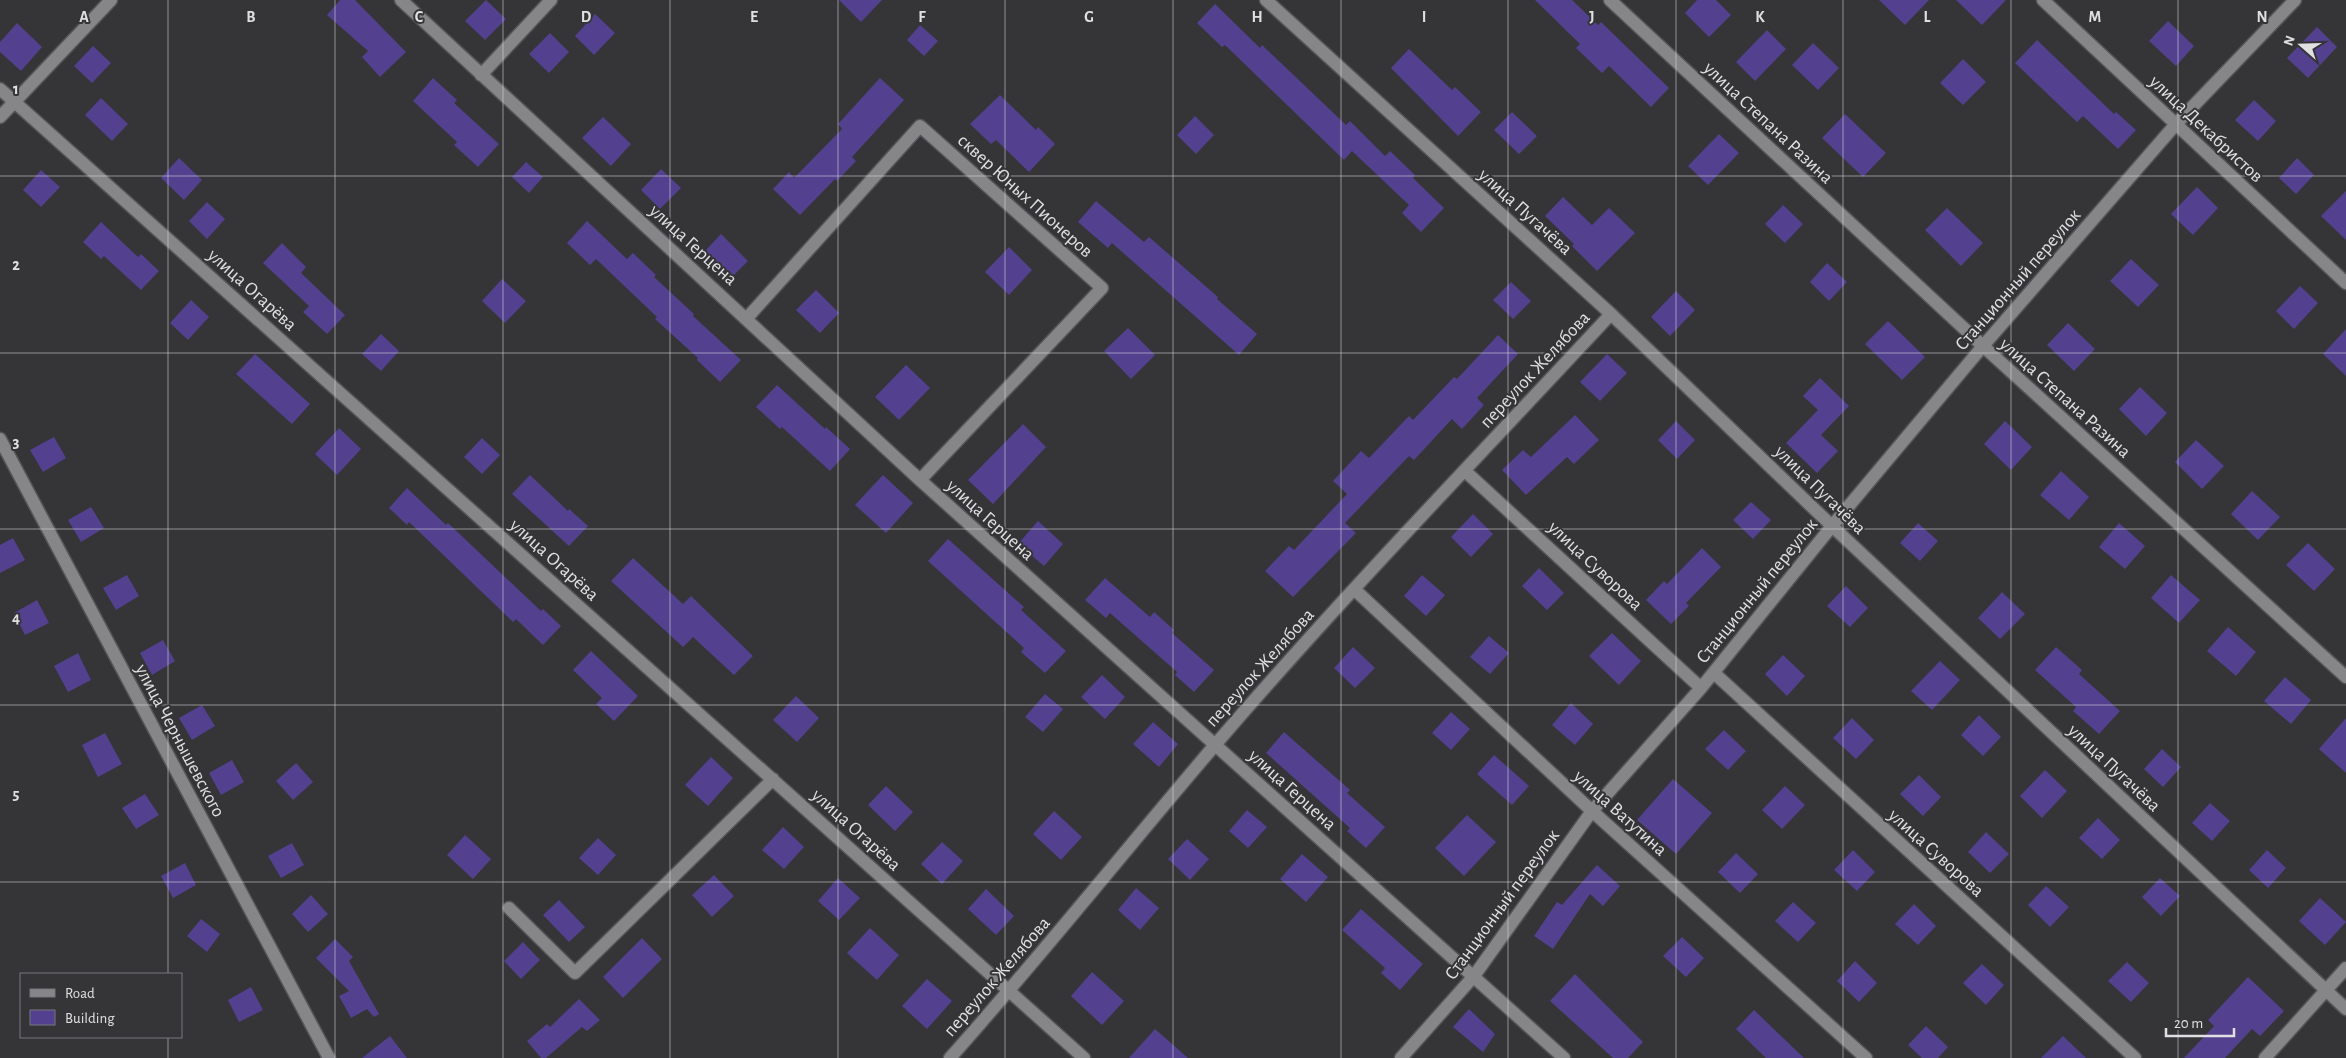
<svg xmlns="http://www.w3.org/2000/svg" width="2346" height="1058" font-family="'Alegreya Sans',sans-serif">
<rect width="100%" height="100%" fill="#353538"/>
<path fill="#53408e" d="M 340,0 L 355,0 L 406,52 L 380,77 L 362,57 L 368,51 L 327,15 Z
M 486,0 L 506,19 L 485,40 L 465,21 Z
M 839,0 L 882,0 L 861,22 Z
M 1535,0 L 1572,0 L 1598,25 L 1601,22 L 1669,88 L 1651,107 L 1609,66 L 1602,73 L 1576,48 L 1580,44 Z
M 1697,0 L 1716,0 L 1731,15 L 1709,37 L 1685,13 Z
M 1879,0 L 1929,0 L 1905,25 Z
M 1956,0 L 2006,0 L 1982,25 Z
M 1215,4 L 1260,48 L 1262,45 L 1346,125 L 1350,121 L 1385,156 L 1390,151 L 1415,175 L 1413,178 L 1444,208 L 1421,232 L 1402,213 L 1409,205 L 1352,151 L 1344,160 L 1225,45 L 1222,47 L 1197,23 Z
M 595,14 L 615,33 L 594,55 L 575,36 Z
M 2168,21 L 2194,46 L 2176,66 L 2149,41 Z
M 17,23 L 42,47 L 21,71 L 0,52 L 0,42 Z
M 920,25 L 938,41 L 924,56 L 907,40 Z
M 2317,27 L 2337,47 L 2308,78 L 2287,58 Z
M 1767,30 L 1786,49 L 1755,81 L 1736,62 Z
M 550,33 L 569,52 L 549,73 L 529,54 Z
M 2037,40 L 2114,114 L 2116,112 L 2136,130 L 2118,149 L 2083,116 L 2077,122 L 2015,63 Z
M 1813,43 L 1839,68 L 1818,90 L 1792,65 Z
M 93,46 L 111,63 L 92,83 L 74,66 Z
M 1409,49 L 1452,90 L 1455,87 L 1481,112 L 1458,136 L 1391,68 Z
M 1963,59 L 1986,82 L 1963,105 L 1940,83 Z
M 433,78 L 457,100 L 454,103 L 499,144 L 478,167 L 454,145 L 457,142 L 413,101 Z
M 880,78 L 904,100 L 852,157 L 856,161 L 837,181 L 835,179 L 800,215 L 773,189 L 789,172 L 794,178 L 842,129 L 838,124 Z
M 1000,95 L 1036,130 L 1038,127 L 1055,144 L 1029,172 L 996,140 L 991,144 L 970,124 Z
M 101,98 L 128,124 L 112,141 L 85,115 Z
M 2254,100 L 2276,121 L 2258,141 L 2235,120 Z
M 1512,112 L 1537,136 L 1519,154 L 1494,130 Z
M 1845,114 L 1886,153 L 1863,177 L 1822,138 Z
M 1195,116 L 1214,135 L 1196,154 L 1177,135 Z
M 603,117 L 631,144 L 611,166 L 582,138 Z
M 1719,134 L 1739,153 L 1708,185 L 1688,166 Z
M 179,158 L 202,180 L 184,200 L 161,178 Z
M 2297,158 L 2314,175 L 2296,194 L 2279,178 Z
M 526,162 L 543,177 L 529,193 L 512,177 Z
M 661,169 L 681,188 L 660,209 L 641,190 Z
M 41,170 L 60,187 L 41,207 L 23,190 Z
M 2197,187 L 2218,208 L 2193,235 L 2171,214 Z
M 2346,191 L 2346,240 L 2321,216 Z
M 1563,197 L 1592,225 L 1609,208 L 1635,233 L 1597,271 L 1572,246 L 1574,244 L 1545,216 Z
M 1096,201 L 1144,242 L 1149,237 L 1218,297 L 1217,299 L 1257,334 L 1239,355 L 1112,243 L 1108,248 L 1078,222 Z
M 207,202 L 225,219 L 207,239 L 189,221 Z
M 1783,205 L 1803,224 L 1785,243 L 1765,224 Z
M 1947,208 L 1983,243 L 1961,266 L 1925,230 Z
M 587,221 L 627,259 L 633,253 L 656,275 L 654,277 L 694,314 L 693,316 L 741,360 L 720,382 L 697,360 L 698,358 L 655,319 L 657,317 L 596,259 L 590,265 L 567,243 Z
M 101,222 L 138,257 L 141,254 L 159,271 L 141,290 L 104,256 L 101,259 L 83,242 Z
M 721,234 L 748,261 L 732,277 L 705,251 Z
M 282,243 L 306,267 L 301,273 L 345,315 L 327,334 L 303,312 L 309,306 L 263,263 Z
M 1009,247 L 1032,270 L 1009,295 L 985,272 Z
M 2131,259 L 2159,285 L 2138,307 L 2110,281 Z
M 1827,263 L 1847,282 L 1829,301 L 1810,282 Z
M 502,279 L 526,301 L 505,323 L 482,301 Z
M 1511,282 L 1531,301 L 1513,319 L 1493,300 Z
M 2300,286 L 2318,303 L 2294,329 L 2276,311 Z
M 816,290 L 839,313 L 820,333 L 796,310 Z
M 1676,291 L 1695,310 L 1670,336 L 1651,317 Z
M 191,300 L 209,317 L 188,340 L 170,323 Z
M 1888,321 L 1925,357 L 1902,380 L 1865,344 Z
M 2068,323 L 2095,349 L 2074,371 L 2047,345 Z
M 1128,328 L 1155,355 L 1131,379 L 1104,351 Z
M 2346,329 L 2346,376 L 2323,354 Z
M 381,334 L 399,351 L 381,371 L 362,354 Z
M 1498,335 L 1518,354 L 1477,398 L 1484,405 L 1462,429 L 1452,419 L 1414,460 L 1409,456 L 1345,523 L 1356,533 L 1293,597 L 1265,571 L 1289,546 L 1294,550 L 1347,494 L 1333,481 L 1361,451 L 1369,458 L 1409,416 L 1413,420 L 1454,377 L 1457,379 Z
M 255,354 L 310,404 L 292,424 L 236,374 Z
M 1607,354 L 1627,373 L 1600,401 L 1580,382 Z
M 906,365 L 930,388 L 899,420 L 875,397 Z
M 1820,378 L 1849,406 L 1821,435 L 1838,451 L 1817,473 L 1786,443 L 1818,410 L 1803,396 Z
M 777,385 L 825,429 L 826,427 L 850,449 L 830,471 L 782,427 L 780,429 L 756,407 Z
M 2140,387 L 2167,413 L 2146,436 L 2119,409 Z
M 1575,415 L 1599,440 L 1574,464 L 1567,457 L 1526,495 L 1502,470 L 1523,450 L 1531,457 Z
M 1676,421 L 1695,440 L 1677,459 L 1658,440 Z
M 2005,421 L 2032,447 L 2011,470 L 1984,444 Z
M 1023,424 L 1046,447 L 993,504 L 968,480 Z
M 339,428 L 361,449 L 337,475 L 315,454 Z
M 54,437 L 66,458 L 43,472 L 30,450 Z
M 482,438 L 500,455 L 482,474 L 464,457 Z
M 2196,440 L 2224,466 L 2202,489 L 2175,462 Z
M 2061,471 L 2089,497 L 2069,520 L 2040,495 Z
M 530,475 L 568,511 L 569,509 L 588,526 L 569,546 L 512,494 Z
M 883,475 L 913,503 L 886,533 L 855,505 Z
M 407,488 L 446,525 L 448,523 L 541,611 L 543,609 L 561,626 L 543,645 L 516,619 L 513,622 L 409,522 L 407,525 L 389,508 Z
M 2252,491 L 2280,517 L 2258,540 L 2231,514 Z
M 1751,502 L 1771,520 L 1753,539 L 1733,520 Z
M 91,507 L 104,528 L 81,542 L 68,520 Z
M 1473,514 L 1493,534 L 1471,557 L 1451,537 Z
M 1038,521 L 1063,544 L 1044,566 L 1018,544 Z
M 1918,523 L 1938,541 L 1920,561 L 1900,543 Z
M 2119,523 L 2145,546 L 2125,569 L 2099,547 Z
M 13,538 L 25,560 L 0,573 L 0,545 Z
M 948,539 L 1024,607 L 1021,610 L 1066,651 L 1045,673 L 1021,652 L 1024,648 L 928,561 Z
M 2308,543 L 2335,569 L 2314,591 L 2286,565 Z
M 1702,548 L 1721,567 L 1686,603 L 1689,606 L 1671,624 L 1646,600 L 1664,581 L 1667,584 Z
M 633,558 L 683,604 L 691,596 L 753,656 L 734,675 L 693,637 L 683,647 L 611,581 Z
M 1539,568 L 1564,593 L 1547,610 L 1522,586 Z
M 127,575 L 139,596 L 116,610 L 103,588 Z
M 1422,575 L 1445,595 L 1426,616 L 1404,596 Z
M 2171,575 L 2200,600 L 2179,623 L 2151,598 Z
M 1105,578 L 1150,617 L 1154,612 L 1174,630 L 1172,633 L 1214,670 L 1194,692 L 1175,675 L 1177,672 L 1110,613 L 1106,618 L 1085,600 Z
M 1846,586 L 1868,608 L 1850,627 L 1827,606 Z
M 2002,592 L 2025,614 L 2000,639 L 1978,618 Z
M 37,600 L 49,623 L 25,635 L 14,613 Z
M 2228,627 L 2256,652 L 2236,676 L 2207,651 Z
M 1612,633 L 1641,661 L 1619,685 L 1589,656 Z
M 1489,636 L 1509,653 L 1490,674 L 1470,657 Z
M 163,640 L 175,661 L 152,675 L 140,653 Z
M 1353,647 L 1375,668 L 1355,688 L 1334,668 Z
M 2056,647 L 2082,670 L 2079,674 L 2120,711 L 2099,734 L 2073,711 L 2076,707 L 2035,670 Z
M 591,651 L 638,696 L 614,721 L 596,704 L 602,698 L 573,670 Z
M 78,653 L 91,680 L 68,692 L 54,666 Z
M 1783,655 L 1805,676 L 1787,696 L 1765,674 Z
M 1940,661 L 1960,680 L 1932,710 L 1911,691 Z
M 1102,675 L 1125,697 L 1105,719 L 1081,697 Z
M 2285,677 L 2311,700 L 2291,724 L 2264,701 Z
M 1045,694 L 1063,709 L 1043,732 L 1025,717 Z
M 796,696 L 819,718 L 797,742 L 773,720 Z
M 1571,703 L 1593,724 L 1575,745 L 1552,725 Z
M 202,705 L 215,726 L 192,740 L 179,718 Z
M 1451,712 L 1470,729 L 1451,750 L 1432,733 Z
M 1979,715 L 2001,737 L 1983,756 L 1961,735 Z
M 1852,718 L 1874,740 L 1856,759 L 1833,738 Z
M 2346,718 L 2346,773 L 2319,749 Z
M 1153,722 L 1178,744 L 1159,767 L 1133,744 Z
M 1724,730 L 1746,751 L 1728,770 L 1705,749 Z
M 1284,732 L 1350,790 L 1347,793 L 1385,827 L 1366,848 L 1347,831 L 1350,828 L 1266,753 Z
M 105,733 L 122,764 L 98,777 L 82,745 Z
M 2162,749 L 2181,767 L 2163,787 L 2144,769 Z
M 1494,755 L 1529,786 L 1512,805 L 1477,774 Z
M 711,757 L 733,778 L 708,806 L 685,785 Z
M 232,760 L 244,782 L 221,795 L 209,773 Z
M 296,763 L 313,782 L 293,800 L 276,781 Z
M 2045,770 L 2067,791 L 2042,818 L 2020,796 Z
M 1919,775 L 1941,797 L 1923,816 L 1900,794 Z
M 1673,779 L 1712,813 L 1676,854 L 1637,820 Z
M 886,786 L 913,812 L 895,831 L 868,805 Z
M 1785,786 L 1805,805 L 1782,829 L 1762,810 Z
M 145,794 L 159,815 L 136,829 L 122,808 Z
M 2210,803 L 2230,821 L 2212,841 L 2192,823 Z
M 1247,810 L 1267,827 L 1248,848 L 1229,831 Z
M 1054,811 L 1082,837 L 1061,860 L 1033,834 Z
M 1467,815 L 1496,842 L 1464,876 L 1435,848 Z
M 2098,818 L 2120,840 L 2102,859 L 2079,838 Z
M 783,827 L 804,847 L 784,869 L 762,850 Z
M 1986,832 L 2009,854 L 1990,873 L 1968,852 Z
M 465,835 L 491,859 L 473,879 L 447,855 Z
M 598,838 L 616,855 L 598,875 L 579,858 Z
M 1187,839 L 1209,859 L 1190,880 L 1168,859 Z
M 942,842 L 963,861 L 942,884 L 921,864 Z
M 292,843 L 304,865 L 281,878 L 268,856 Z
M 1853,850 L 1875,872 L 1857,891 L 1834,870 Z
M 2267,850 L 2286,868 L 2268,888 L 2249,870 Z
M 1736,853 L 1758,874 L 1740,893 L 1718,872 Z
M 1302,854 L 1328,877 L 1306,902 L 1280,879 Z
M 185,863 L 196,885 L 173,898 L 161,876 Z
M 1597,865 L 1620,886 L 1603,906 L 1590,894 L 1553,949 L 1534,936 L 1557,902 L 1562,905 Z
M 714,875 L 734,896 L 712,917 L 692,895 Z
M 838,878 L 860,898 L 839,920 L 818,901 Z
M 2160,878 L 2180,896 L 2161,916 L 2142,897 Z
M 2046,886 L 2069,907 L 2050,927 L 2028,905 Z
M 1136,888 L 1159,908 L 1140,930 L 1118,910 Z
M 986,889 L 1014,916 L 996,935 L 968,909 Z
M 311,895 L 328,914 L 308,932 L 292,914 Z
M 2320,898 L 2346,922 L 2325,945 L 2299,921 Z
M 559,900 L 585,927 L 569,942 L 543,915 Z
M 1793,902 L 1816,923 L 1798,942 L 1775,921 Z
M 1914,904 L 1936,926 L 1918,945 L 1895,924 Z
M 1361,909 L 1423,964 L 1400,990 L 1381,973 L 1385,968 L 1342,930 Z
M 201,919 L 220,934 L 207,952 L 187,936 Z
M 870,928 L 899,955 L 877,980 L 847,953 Z
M 1682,937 L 1704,958 L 1686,977 L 1663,956 Z
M 642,938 L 662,959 L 623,998 L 603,977 Z
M 335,939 L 353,957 L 349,961 L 379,1014 L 374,1017 L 367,1009 L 351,1018 L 339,996 L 349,991 L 316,958 Z
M 523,942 L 540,960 L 521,979 L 504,961 Z
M 1855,961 L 1877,983 L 1859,1002 L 1837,981 Z
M 2127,962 L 2149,983 L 2131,1002 L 2108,981 Z
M 1982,964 L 2004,985 L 1986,1005 L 1963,983 Z
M 1092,972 L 1124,1001 L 1102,1025 L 1071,996 Z
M 1575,974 L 1643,1042 L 1628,1058 L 1613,1058 L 1550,1001 Z
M 2248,977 L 2284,1011 L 2260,1036 L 2252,1029 L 2225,1058 L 2184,1058 L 2214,1026 L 2208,1020 Z
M 927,979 L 952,1001 L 927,1029 L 902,1006 Z
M 251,987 L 263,1010 L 239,1022 L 228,1000 Z
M 579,999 L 600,1020 L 587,1031 L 582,1027 L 546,1058 L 541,1058 L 527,1041 L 547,1024 L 550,1027 Z
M 1469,1009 L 1495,1034 L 1483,1052 L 1453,1027 Z
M 1754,1010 L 1804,1058 L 1766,1058 L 1736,1029 Z
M 1926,1026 L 1948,1047 L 1938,1058 L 1922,1058 L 1908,1045 Z
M 1155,1029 L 1188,1058 L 1129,1058 Z
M 390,1036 L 407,1058 L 362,1058 Z
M 2063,1036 L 2086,1058 L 2041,1058 Z"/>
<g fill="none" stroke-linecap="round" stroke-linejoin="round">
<defs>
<path id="minor" d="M 401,0 L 920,480 L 1564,1058
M 1266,0 L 1611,314 L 1832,526 L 2346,1009
M 1610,0 L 1983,346 L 2346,677
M 2043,0 L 2346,283
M 481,75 L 551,0
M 0,89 L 1084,1058
M 0,117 L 111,0
M 747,318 L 920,126 L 1102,288 L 920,480
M 0,439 L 329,1058
M 1465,471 L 1701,688
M 1354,589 L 1592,811 L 1866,1058
M 1714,673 L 2135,1058
M 509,908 L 575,973 L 773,779
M 950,1058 C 1041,956 1126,849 1215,745 C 1342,597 1478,457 1611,314
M 1401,1058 L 1474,976 L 1592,811 L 1701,688 L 1832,526 L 1983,346 L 2176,124 L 2295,0
M 2265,1058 L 2346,968"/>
</defs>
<use href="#minor" stroke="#545356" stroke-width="15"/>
<use href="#minor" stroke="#868689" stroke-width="12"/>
</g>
<path fill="none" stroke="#e0e0e2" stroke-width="1" stroke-opacity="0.55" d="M 168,0 L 168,974M 335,0 L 335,1058M 503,0 L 503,1058M 670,0 L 670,1058M 838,0 L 838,1058M 1005,0 L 1005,1058M 1173,0 L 1173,1058M 1341,0 L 1341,1058M 1508,0 L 1508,1058M 1676,0 L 1676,1058M 1843,0 L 1843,1058M 2011,0 L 2011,1058M 2178,0 L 2178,1058M 0,176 L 2346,176M 0,353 L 2346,353M 0,529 L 2346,529M 0,705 L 2346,705M 0,882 L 2346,882M 168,1037 L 168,1058"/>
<g text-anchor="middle" stroke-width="4" stroke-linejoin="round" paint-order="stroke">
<g font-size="19" fill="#e0e0e2" stroke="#353538">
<text transform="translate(1769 122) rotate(43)" y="7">улица Степана Разина</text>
<text transform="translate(2207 128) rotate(43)" y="7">улица Декабристов</text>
<text transform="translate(1026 195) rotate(42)" y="7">сквер Юных Пионеров</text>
<text transform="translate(1526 211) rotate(42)" y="7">улица Пугачёва</text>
<text transform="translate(694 244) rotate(42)" y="7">улица Герцена</text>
<text transform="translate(2017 279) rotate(-49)" y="7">Станционный переулок</text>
<text transform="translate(253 289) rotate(42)" y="7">улица Огарёва</text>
<text transform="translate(1534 369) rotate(-47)" y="7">переулок Желябова</text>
<text transform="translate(2066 397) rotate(42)" y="7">улица Степана Разина</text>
<text transform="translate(1821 489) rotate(44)" y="7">улица Пугачёва</text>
<text transform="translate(991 519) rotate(42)" y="7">улица Герцена</text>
<text transform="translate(555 559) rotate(42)" y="7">улица Огарёва</text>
<text transform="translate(1596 565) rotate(43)" y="7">улица Суворова</text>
<text transform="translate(1756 590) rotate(-51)" y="7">Станционный переулок</text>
<text transform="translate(1259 667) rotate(-48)" y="7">переулок Желябова</text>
<text transform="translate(181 740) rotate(62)" y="7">улица Чернышевского</text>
<text transform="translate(2115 767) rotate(43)" y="7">улица Пугачёва</text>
<text transform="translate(1293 789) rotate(42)" y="7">улица Герцена</text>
<text transform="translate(1621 812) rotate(42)" y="7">улица Ватутина</text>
<text transform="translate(857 829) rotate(42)" y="7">улица Огарёва</text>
<text transform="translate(1937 852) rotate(42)" y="7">улица Суворова</text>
<text transform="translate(1501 904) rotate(-54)" y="7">Станционный переулок</text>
<text transform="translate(996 976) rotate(-49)" y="7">переулок Желябова</text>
</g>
</g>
<g font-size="16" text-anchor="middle" font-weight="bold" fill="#e0e0e2" stroke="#353538" stroke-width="4" stroke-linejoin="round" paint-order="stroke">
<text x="84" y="22">A</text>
<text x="251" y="22">B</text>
<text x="419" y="22">C</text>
<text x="586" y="22">D</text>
<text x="754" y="22">E</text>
<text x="922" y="22">F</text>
<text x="1089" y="22">G</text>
<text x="1257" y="22">H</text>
<text x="1424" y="22">I</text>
<text x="1592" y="22">J</text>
<text x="1760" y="22">K</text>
<text x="1927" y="22">L</text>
<text x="2095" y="22">M</text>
<text x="2262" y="22">N</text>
<text x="16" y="94">1</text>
<text x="16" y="270">2</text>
<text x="16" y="447">3</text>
<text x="16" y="623">4</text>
<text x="16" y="799">5</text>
</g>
<rect x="20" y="973" width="162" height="65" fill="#353538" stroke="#79797c"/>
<rect x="30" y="989" width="25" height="8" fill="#868689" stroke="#79797c"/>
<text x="65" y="998" font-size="15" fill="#e0e0e2">Road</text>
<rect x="30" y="1010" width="25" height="15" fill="#53408e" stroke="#79797c"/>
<text x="65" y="1023" font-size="15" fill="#e0e0e2">Building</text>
<g transform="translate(2301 45) rotate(290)" stroke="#353538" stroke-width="4" paint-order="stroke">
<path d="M0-4L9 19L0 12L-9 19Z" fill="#e0e0e2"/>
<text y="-8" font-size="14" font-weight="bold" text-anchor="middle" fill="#e0e0e2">N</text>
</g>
<path d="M2166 1028v8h68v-8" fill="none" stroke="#e0e0e2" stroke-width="2.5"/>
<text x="2174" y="1028" font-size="15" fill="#e0e0e2" stroke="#353538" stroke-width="4" paint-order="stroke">20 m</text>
</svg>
